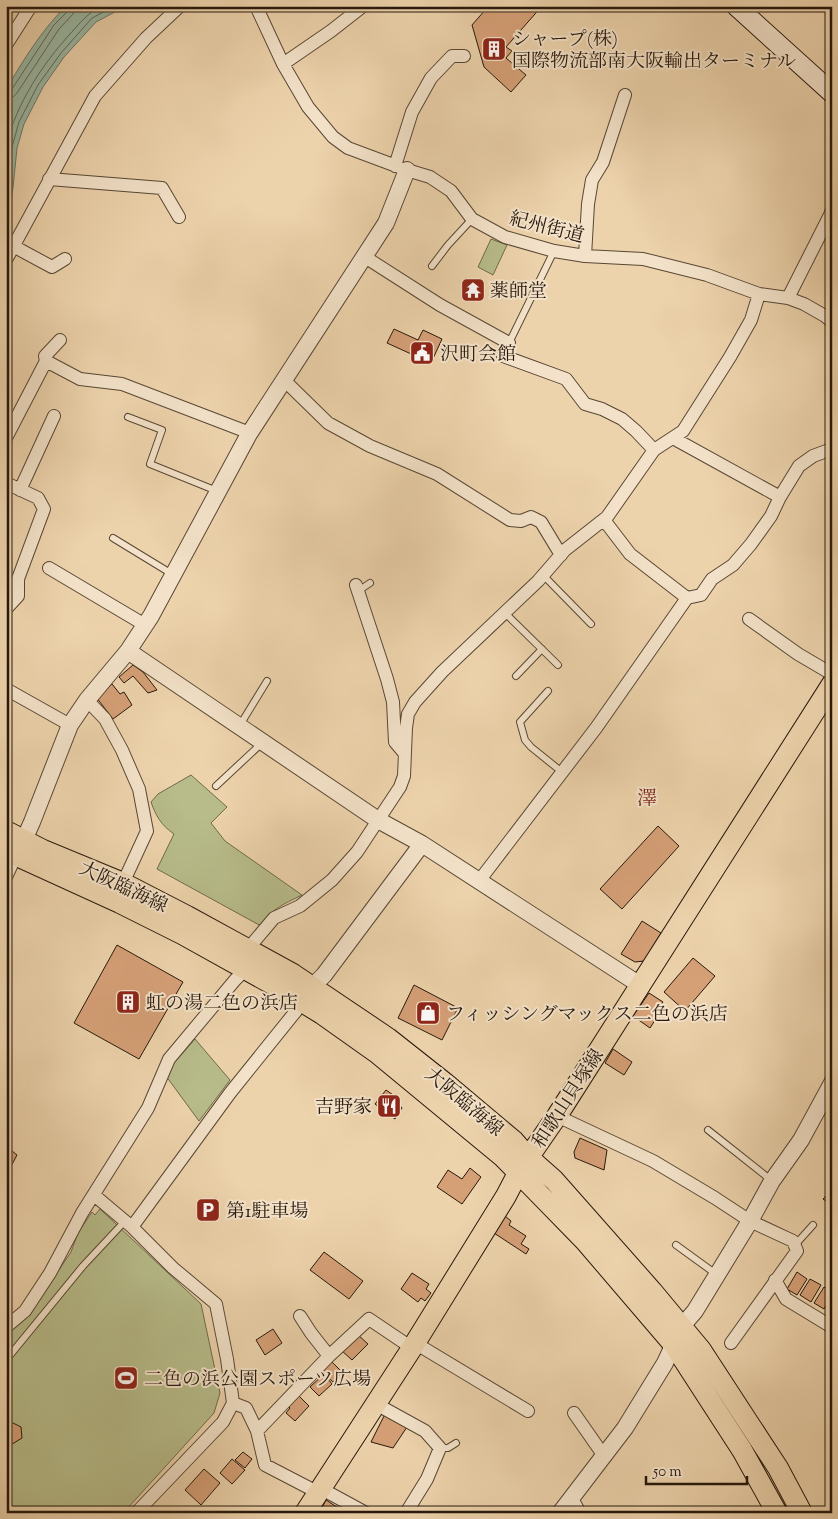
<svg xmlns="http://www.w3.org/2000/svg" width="838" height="1519" font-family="'Sorts Mill Goudy','Noto Serif JP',serif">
<rect width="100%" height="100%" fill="#edd3ac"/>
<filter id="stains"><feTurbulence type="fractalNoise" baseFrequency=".004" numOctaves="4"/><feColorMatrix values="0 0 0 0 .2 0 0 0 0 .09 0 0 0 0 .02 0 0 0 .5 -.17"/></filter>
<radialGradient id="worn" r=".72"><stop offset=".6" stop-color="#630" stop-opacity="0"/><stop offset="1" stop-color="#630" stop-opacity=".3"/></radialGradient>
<path fill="#b7bc8a" stroke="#6f6a4b" d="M 491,239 L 507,245 L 493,275 L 478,267 Z
M 191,775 L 227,807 L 211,823 L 225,841 L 302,895 C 284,904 272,908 261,926 L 157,869 L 174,834 C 161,825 156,816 151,802 L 158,794 Z
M 195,1039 L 230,1080 L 199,1121 L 166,1076 L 174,1063 Z
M 100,1209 L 201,1304 L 220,1393 L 214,1413 L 126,1510 L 130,1513 L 6,1513 L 6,1334 L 34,1307 L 71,1252 L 78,1233 L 92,1212 L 95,1215 Z"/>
<path fill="#9ab8a5" stroke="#6c7868" d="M 66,6 L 126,6 L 96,22 L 64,57 L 43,87 L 24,124 L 17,148 L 13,188 L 6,227 L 6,90 C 23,60 42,30 66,6 Z"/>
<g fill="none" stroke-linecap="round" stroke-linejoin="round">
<path stroke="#606858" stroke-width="1" d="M 6,91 L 12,89 L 54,25 L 68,11 L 69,6
M 6,98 L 13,97 L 17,93 L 59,29 L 73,14 L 75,6
M 6,144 C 18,102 41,66 70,34 C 80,23 88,13 101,6
M 6,199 L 12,147 L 19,122 L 38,85 L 61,53 L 92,18 L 115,6"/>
</g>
<path fill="#d6a077" stroke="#27180c" d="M 483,6 L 542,6 L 506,47 L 512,51 L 506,58 L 526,75 L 511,92 L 484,67 L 472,25 L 486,9 Z
M 394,329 L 418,340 L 423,330 L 442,339 L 431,363 L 387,343 Z
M 133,665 L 143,672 L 157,690 L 148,693 L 133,676 L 124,683 L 119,677 Z
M 112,684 L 120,694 L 124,692 L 132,705 L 113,719 L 96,697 Z
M 658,826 L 679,846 L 622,909 L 600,889 Z
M 642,921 L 661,933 L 644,961 L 635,962 L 621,954 Z
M 117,945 L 183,982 L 139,1059 L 74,1023 Z
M 693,958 L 715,976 L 685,1011 L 664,992 Z
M 414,985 L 458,1008 L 442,1040 L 398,1018 Z
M 649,993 L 663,1002 L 656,1012 L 659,1014 L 650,1028 L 633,1016 Z
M 613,1049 L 632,1062 L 624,1075 L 605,1063 Z
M 386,1090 L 399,1099 L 396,1101 L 402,1108 L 395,1119 L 375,1104 Z
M 580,1138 L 607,1150 L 604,1170 L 575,1158 L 574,1152 Z
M 6,1146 L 17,1155 L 6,1176 Z
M 470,1168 L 481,1177 L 462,1204 L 437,1187 L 448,1170 L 462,1179 Z
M 828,1194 L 832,1196 L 832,1205 L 823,1199 Z
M 505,1216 L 511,1221 L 509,1225 L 526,1236 L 521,1244 L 529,1249 L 526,1254 L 494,1233 Z
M 324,1252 L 363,1281 L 349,1299 L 310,1270 Z
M 797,1272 L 807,1279 L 797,1295 L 787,1289 Z
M 412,1273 L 429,1284 L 426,1289 L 431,1293 L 425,1301 L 421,1298 L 418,1302 L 401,1289 Z
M 810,1279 L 821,1285 L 811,1302 L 800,1295 Z
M 824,1287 L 832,1291 L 832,1296 L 824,1309 L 814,1303 Z
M 273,1329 L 282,1343 L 265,1355 L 256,1340 Z
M 357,1334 L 368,1344 L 352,1360 L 341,1350 Z
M 331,1361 L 342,1372 L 333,1382 L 321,1371 Z
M 324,1374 L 332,1384 L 319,1396 L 310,1387 Z
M 296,1393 L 309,1406 L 295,1421 L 286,1413 L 290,1408 L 286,1404 Z
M 385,1414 L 407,1427 L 393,1448 L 371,1442 Z
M 11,1422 L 21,1427 L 22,1438 L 9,1446 L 6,1445 L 6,1425 Z
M 243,1452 L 252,1459 L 245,1468 L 235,1460 Z
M 232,1459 L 245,1470 L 232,1484 L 220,1473 Z
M 204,1469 L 220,1483 L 201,1505 L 185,1490 Z
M 326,1500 L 343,1511 L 342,1513 L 319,1513 Z"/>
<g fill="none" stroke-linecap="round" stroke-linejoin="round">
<defs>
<path id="service" d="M 432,266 L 448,245 L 472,219
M 509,343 L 554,251
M 128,417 L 162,430 L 150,464 L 217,491
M 113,538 L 172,574
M 543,575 L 591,624
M 358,591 L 370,583
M 505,613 L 558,665
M 516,676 L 542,649
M 548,691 L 520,722 L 525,740 L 531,747 L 562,772
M 240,725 L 267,681
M 216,786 L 262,743
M 708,1130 L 771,1180
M 676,1245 L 716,1274
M 795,1245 L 813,1225
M 6,1360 L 83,1266 L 125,1221
M 440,1448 L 448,1448 L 456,1443"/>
<path id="minor" d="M 256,6 L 283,64 L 308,107 L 333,137 L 348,148 L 407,170 L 430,177 L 451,191 L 472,219 L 505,237 L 554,251 L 585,256 L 643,259 L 707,275 L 759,294 L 788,298 L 804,304 L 825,316 L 832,322
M 6,45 L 31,6
M 283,64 L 331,31 L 363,6
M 395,166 L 412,112 L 431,78 L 452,56 L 464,56
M 49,179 L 162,188 L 179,217
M 13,246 L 52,267 L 65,259
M 585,256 L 588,204 L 592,180 L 603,162 L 625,95
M 365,257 L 440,305 L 509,343 L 503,356 L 566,379 L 585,404 L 602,409 L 622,419 L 636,431 L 654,450
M 6,260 L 95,96 L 146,38 L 180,6
M 788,298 L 832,211
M 60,340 L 45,356 L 46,361 L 80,379 L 122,384 L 250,433
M 283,379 L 328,423 L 370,446 L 437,474 L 510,520 L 521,521 L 531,517 L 541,522 L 561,555
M 6,438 L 46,361
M 673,438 L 780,497
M 6,483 L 38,498 L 44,509 L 18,579 L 18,596 L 6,609
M 20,490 L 54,416
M 49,568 L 145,625
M 356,585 L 387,679 L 393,702 L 395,742 L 405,754
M 687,598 L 701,595 L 712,579 L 733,565 L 751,544 L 771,516 L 780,497 L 799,466 L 813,456 L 832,449
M 749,619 L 798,654 L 832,674
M 6,689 L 70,725
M 87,700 L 105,719 L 122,750 L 139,789 L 147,831 L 123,883
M 6,877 L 19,849
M 479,881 L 596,728 L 687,598 L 630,554 L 604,520
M 247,950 L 274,918 L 300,906 L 332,880 L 357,852 L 400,787 L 404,776 L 406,728 L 408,714 L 415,702 L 442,672 L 538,581 L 565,550 L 607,517 L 654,450 L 683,431 L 730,357 L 751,320 L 759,294
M 557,1116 L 653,1161 L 715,1198 L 750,1221 L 793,1241 L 797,1251 L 731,1343
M 94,1195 L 132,1227
M 775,1280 L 786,1299 L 832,1327
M 300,1316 L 311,1333 L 329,1356
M 6,1327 L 25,1311 L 50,1273 L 82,1213 L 148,1108 L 169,1059 L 235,980 L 246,969
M 415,1343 L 528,1411
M 233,1403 L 246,1408 L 257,1431 L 265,1465 L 317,1492
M 376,1404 L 425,1431 L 440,1448 L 427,1479 L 406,1513
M 574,1413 L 604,1456
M 257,1431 L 329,1356 L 369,1319 L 412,1348
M 320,1488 L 366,1513
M 571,1497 L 580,1513
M 141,1513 L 138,1511 L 223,1422 L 233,1403 L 227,1359 L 216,1304 L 173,1268 L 132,1227 L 230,1093 L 296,1011 L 300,1001 L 305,996"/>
<path id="tertiary" d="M 128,651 L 378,820 L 422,844 L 640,985
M 24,840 L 32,822 L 70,725 L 87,700 L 128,651 L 151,616 L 249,434 L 386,223 L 407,170
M 312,987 L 324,975 L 422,844
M 560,1513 L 625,1428 L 665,1363 L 682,1326 L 695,1311 L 750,1221 L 772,1181 L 801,1140 L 832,1083"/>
<path id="secondary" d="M 736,6 L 832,93"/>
<path id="primary" d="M 6,831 L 43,850 L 123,883 L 187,916 L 293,974 L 388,1038 L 445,1083 L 514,1141 L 528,1157 L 554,1180 L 652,1291 L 701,1350 L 778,1468 L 802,1513
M 6,851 L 120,903 L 182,934 L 281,989 L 322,1014 L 377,1053 L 503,1157 L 585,1241 L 674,1345 L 742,1450 L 777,1513
M 305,1513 L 412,1348 L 506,1196 L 519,1171 L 557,1116 L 832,684"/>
</defs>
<use href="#service" stroke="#584734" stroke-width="8"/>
<use href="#minor" stroke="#584734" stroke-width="14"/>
<use href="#tertiary" stroke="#584734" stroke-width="18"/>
<use href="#secondary" stroke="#27180c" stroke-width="21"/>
<use href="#primary" stroke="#27180c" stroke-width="22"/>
<use href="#service" stroke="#f3e2c9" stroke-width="6"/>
<use href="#minor" stroke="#f3e2c9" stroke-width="12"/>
<use href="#tertiary" stroke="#f3e2c9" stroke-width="16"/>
<use href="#secondary" stroke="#f3e2c9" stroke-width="19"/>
<use href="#primary" stroke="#edd3ac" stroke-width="20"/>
</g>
<defs>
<symbol id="building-square" viewBox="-11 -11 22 22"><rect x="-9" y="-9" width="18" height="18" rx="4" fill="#8f2418" stroke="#f3e2c9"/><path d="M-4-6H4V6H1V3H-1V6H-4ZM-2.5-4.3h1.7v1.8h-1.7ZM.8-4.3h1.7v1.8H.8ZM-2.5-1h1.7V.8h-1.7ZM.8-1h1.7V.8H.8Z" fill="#fff"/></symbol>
<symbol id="temple-square" viewBox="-11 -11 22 22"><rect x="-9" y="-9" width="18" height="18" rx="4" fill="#8f2418" stroke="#f3e2c9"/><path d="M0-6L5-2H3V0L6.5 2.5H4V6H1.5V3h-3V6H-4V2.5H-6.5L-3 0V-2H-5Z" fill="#fff"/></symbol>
<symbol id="civic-square" viewBox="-11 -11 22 22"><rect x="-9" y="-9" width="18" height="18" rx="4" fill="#8f2418" stroke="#f3e2c9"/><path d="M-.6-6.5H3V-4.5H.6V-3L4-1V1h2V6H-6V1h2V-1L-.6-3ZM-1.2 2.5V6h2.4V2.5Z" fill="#fff"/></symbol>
<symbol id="shop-square" viewBox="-11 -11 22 22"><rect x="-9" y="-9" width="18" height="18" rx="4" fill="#8f2418" stroke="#f3e2c9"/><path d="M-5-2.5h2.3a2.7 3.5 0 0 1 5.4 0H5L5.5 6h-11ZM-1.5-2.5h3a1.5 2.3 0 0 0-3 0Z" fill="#fff"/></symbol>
<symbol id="restaurant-square" viewBox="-11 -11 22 22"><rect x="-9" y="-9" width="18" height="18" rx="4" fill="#8f2418" stroke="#f3e2c9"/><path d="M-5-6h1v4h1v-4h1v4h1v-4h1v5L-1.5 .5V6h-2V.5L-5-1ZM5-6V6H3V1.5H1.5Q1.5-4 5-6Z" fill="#fff"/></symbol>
<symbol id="parking-square" viewBox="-11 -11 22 22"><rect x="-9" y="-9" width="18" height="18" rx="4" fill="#8f2418" stroke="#f3e2c9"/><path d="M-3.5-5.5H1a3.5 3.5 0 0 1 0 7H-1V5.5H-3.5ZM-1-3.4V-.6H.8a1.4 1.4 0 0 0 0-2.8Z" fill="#fff"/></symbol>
<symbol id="stadium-square" viewBox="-11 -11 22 22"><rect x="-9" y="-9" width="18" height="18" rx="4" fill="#8f2418" stroke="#f3e2c9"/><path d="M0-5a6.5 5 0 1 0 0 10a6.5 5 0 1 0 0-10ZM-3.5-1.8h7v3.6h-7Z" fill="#fff"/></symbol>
</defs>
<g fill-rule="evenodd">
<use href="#building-square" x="480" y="35" width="28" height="28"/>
<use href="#temple-square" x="459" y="276" width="28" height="28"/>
<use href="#civic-square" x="408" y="339" width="28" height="28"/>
<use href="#building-square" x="114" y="988" width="28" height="28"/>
<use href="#shop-square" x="414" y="999" width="28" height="28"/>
<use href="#restaurant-square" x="375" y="1092" width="28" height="28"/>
<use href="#parking-square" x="194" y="1196" width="28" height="28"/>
<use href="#stadium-square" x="112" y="1364" width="28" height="28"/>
</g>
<g text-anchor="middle" stroke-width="4" stroke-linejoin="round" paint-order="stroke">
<g font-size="19" fill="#27180c" stroke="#f3e2c9" text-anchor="start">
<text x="512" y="45">シャープ(株)<tspan x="512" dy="22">国際物流部南大阪輸出ターミナル</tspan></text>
<text x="490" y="297">薬師堂</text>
<text x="440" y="360">沢町会館</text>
<text x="146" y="1009">虹の湯二色の浜店</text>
<text x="446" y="1020">フィッシングマックス二色の浜店</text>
<text x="372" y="1113" text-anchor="end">吉野家</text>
<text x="226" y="1217">第1駐車場</text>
<text x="144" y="1385">二色の浜公園スポーツ広場</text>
</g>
<g font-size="19" fill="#27180c" stroke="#f3e2c9">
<text transform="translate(547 226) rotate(14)" y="7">紀州街道</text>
<text transform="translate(124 886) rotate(25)" y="7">大阪臨海線</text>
<text transform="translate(567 1098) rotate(-57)" y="7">和歌山貝塚線</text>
<text transform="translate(465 1101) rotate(40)" y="7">大阪臨海線</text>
</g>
<g font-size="20" fill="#7a1f14" stroke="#f3e2c9">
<text x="647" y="805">澤</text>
</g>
</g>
<rect width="838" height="1519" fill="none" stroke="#edd3ac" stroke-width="25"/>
<rect x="8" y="8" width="823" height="1504" fill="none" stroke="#27180c" stroke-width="2.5"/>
<rect x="12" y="12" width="813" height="1494" fill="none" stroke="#27180c"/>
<path d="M646 1476v8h101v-8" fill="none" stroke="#27180c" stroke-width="2.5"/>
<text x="653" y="1476" font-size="15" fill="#27180c" stroke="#f3e2c9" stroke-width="4" paint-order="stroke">50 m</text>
<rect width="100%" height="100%" filter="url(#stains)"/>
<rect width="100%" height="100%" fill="url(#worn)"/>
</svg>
